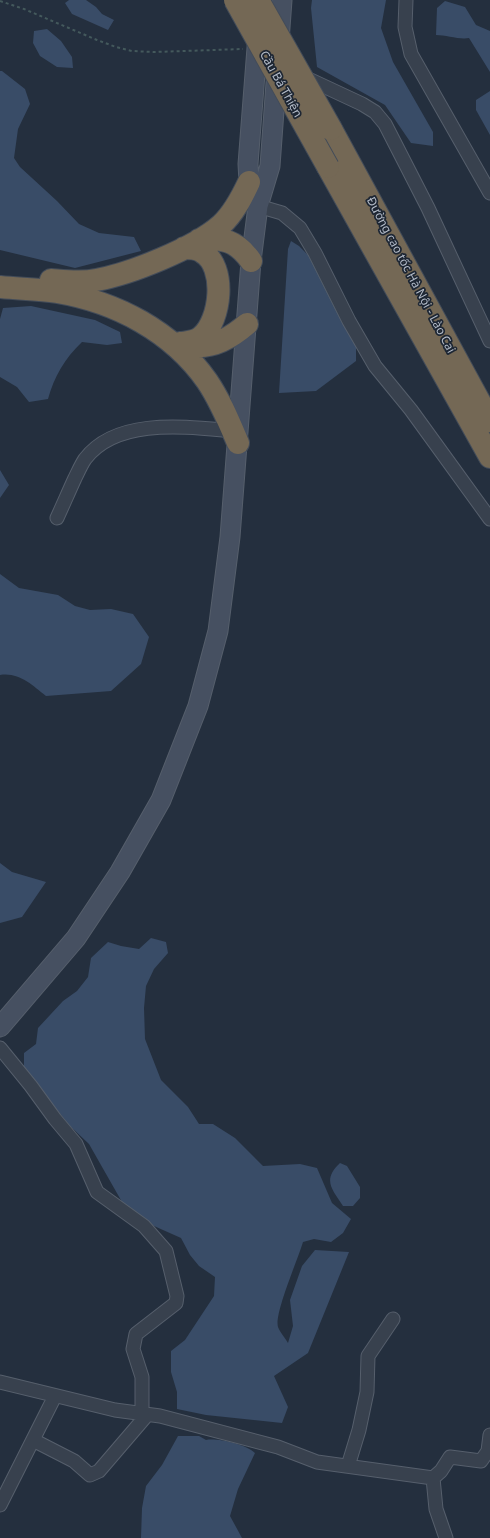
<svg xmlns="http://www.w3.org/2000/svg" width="490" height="1538" font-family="'Noto Sans',sans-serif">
<rect width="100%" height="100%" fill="#242f3e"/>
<path fill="#394c67" d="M 69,0 L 86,0 L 96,7 L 102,14 L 114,20 L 108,30 L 72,14 L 65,3 Z
M 312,0 L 386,0 L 381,28 L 393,62 L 433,132 L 433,146 L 411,143 L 385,105 L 317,67 L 311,8 Z
M 445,1 L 465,7 L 476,25 L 490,31 L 490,72 L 469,38 C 460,40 446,35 436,35 L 437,8 Z
M 47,29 L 61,41 L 72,57 L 73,68 L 57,67 L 40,56 L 33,43 L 34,31 Z
M 0,71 L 2,71 L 25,89 L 30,104 L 18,129 L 14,158 L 20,167 L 57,201 L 79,224 L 99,233 L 134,237 L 141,251 L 75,268 L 0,250 Z
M 490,91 L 490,135 L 476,110 L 476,100 Z
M 291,241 L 299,246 L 310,257 L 356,340 L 356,361 L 316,391 L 279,393 L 288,249 Z
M 31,306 L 95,320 L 120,332 L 122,343 L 107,345 L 82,342 C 65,358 54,377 48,399 L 29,402 L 17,387 L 0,377 L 0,319 L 3,308 Z
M 0,470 L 9,485 L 0,498 Z
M 0,574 L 19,588 L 58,595 L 75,606 L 90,610 L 111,609 L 133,614 L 149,637 L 141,664 L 111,691 L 46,696 C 32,685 19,672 0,675 Z
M 0,863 L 12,872 L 46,882 L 22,917 L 0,923 Z
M 151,938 L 166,942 L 168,953 L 154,969 L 146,986 L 144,1008 L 145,1039 L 161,1080 L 188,1107 L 199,1124 L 213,1124 L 235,1138 L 263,1166 L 300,1164 L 317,1168 L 332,1203 L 351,1219 L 343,1233 L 331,1242 L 314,1239 L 303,1242 C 298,1259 274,1314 278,1327 C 280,1332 285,1338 288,1343 L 293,1326 L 290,1300 L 302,1266 L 315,1250 L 349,1252 L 308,1353 L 274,1376 L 288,1407 L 282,1423 L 206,1415 L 177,1409 L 177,1392 L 171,1372 L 171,1351 L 185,1340 L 214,1296 L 215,1277 L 199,1266 L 190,1255 L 181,1238 L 154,1226 L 122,1202 L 89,1144 L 70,1126 L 24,1069 L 24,1053 L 36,1044 L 38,1028 L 63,1001 L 77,991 L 88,977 L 91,958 L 108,942 L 121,946 L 139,949 Z
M 340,1163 L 347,1166 L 360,1187 L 360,1198 L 353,1206 L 343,1206 C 332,1189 322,1180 340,1163 Z
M 178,1436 L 199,1436 L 206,1440 C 218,1438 245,1444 255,1453 L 238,1489 L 230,1516 L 242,1538 L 141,1538 L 142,1508 L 146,1486 L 162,1465 Z"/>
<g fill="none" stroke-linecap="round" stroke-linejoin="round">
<defs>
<path id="street" d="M 406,0 L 405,27 L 411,54 L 490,193
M 302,76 L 362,104 L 375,112 L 385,124 L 428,208 L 490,341
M 258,206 L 282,213 L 300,228 L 315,253 L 349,321 L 375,366 L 411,410 L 490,519
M 57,518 C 63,505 69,491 75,478 C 78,472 81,465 85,459 C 117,417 187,427 233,431
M 0,1048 L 31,1086 L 55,1119 L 76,1144 L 97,1192 L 144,1226 L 166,1251 L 177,1296 L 176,1303 L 136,1334 L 133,1349 L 142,1377 L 142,1414
M 0,1382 L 115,1410 L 160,1416 L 278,1447 L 317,1462 L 433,1478
M 33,1440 L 74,1461 L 90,1475 L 99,1471 L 147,1415
M 348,1466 L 359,1430 L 367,1392 L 368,1356 L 393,1319
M 0,1505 L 55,1396
M 446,1538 L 436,1509 L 433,1478 L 441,1471 L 450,1457 L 481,1461 L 488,1451 L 490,1435"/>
<path id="secondary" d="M 254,196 L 249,182 L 248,164 L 258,35
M 0,1027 L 76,938 L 120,872 L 161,800 L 198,706 L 218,631 L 230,537 L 251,261 L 258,206 L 270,166 L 282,0"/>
<path id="highway" d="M 331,129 L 490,421
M 328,167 L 490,457
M 199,240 C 223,237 237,241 251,261
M 51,280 C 65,281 82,283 96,280 C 130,274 195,248 221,225 C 234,213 242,197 249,182
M 0,287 C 19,289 39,289 57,292 C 116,302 172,331 207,381 C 220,400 229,422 238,443
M 181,343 C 188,342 195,342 201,337 C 221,321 227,266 202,252 C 197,248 190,248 184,248
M 188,345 C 210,350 231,338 247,324"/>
</defs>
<use href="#street" stroke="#565f6c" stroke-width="15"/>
<use href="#secondary" stroke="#565f6c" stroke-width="21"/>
<use href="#highway" stroke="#434c59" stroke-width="24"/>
<path stroke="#44595c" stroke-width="2" stroke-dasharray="3 3" stroke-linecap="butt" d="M 0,1 L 24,9 L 97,40 L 116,47 L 132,51 L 154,52 L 243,49"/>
<use href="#street" stroke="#38414e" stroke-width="13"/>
<use href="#secondary" stroke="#465061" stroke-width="19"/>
<use href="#highway" stroke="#746855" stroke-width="22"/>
<defs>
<path id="highway-bridge" d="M 235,0 L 328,167
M 258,0 L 331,129"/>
</defs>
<use href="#highway-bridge" stroke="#434c59" stroke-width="24" stroke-linecap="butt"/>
<use href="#highway-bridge" stroke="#746855" stroke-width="22"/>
</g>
<g text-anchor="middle" stroke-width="3.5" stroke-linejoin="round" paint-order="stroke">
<g font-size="12" fill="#b4bcc9" stroke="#1d2633">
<text transform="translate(281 84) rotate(61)" y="4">Cầu Bá Thiện</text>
<text transform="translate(411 275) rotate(62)" y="4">Đường cao tốc Hà Nội - Lào Cai</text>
</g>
</g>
</svg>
